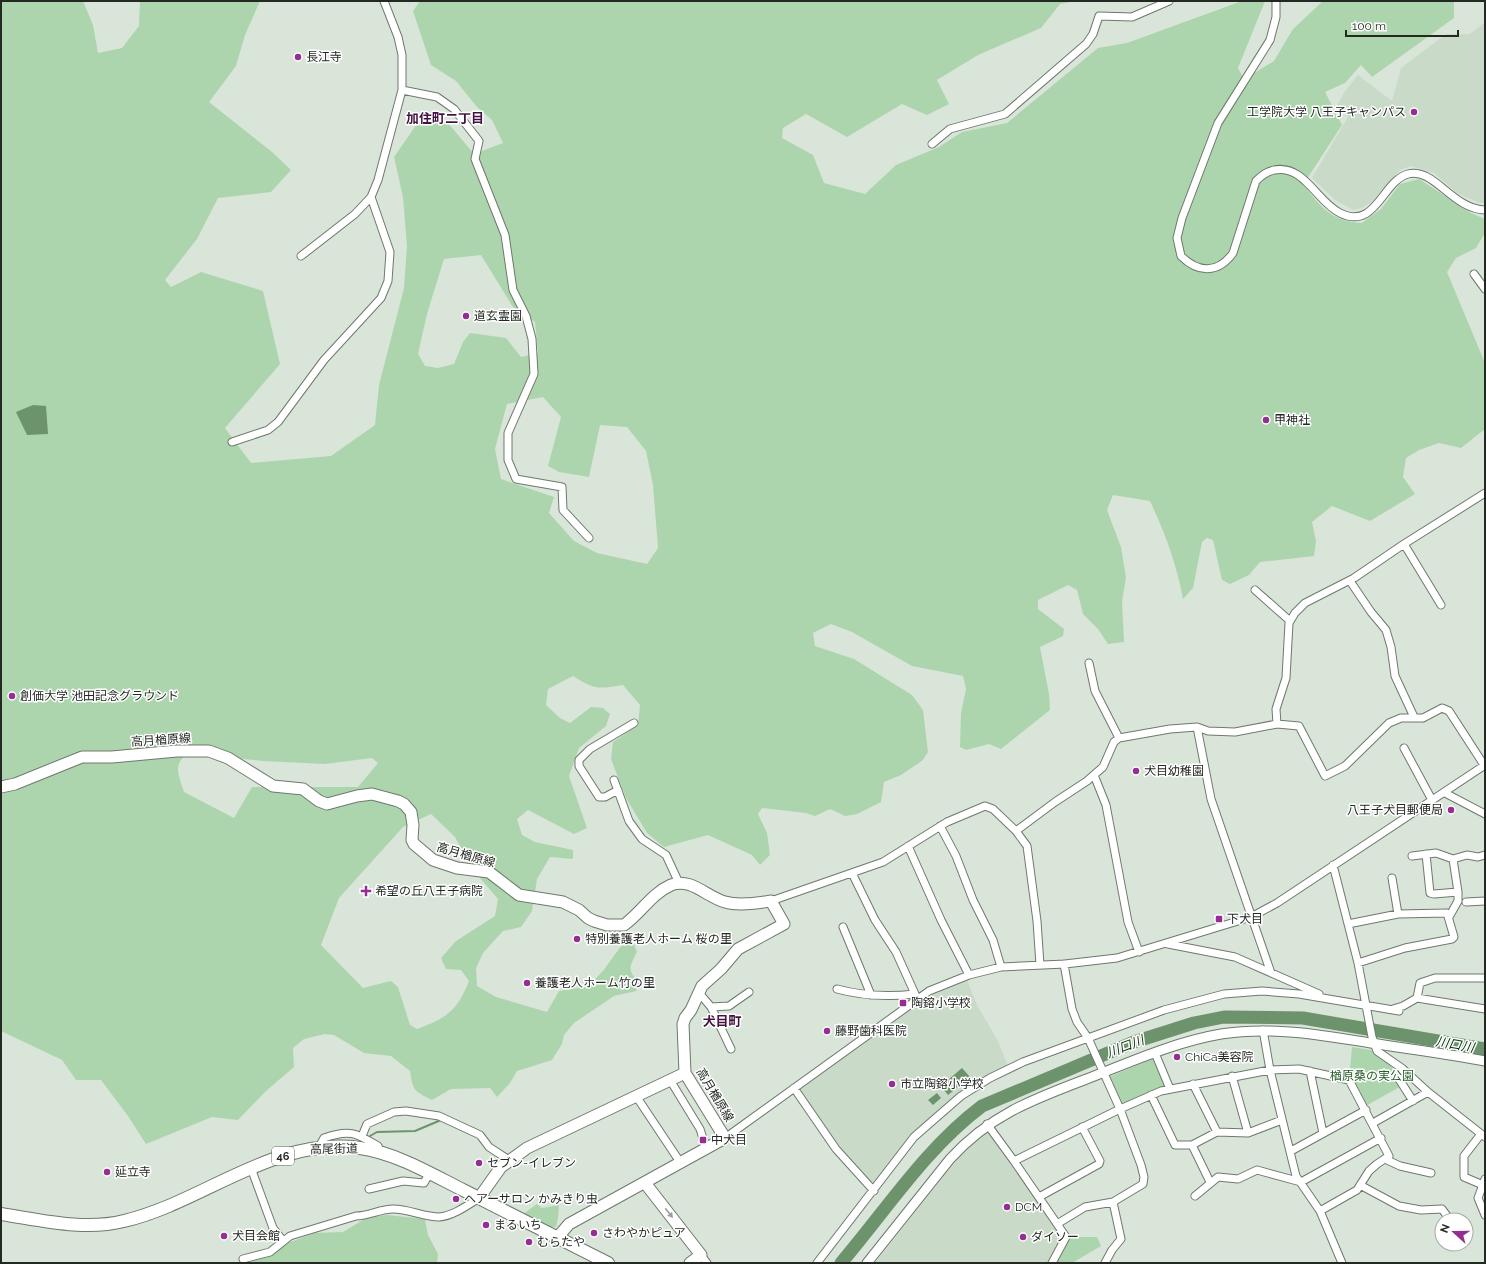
<svg xmlns="http://www.w3.org/2000/svg" width="1486" height="1264" font-family="Raleway,'Noto Sans JP',sans-serif">
<rect width="100%" height="100%" fill="#d9e5d9"/>
<path fill="#c9dac9" d="M 1485,22 L 1485,203 L 1480,203 L 1457,193 L 1434,173 L 1411,166 L 1400,170 L 1372,202 L 1362,208 L 1353,210 L 1335,200 L 1312,178 L 1348,117 L 1337,106 L 1345,91 L 1358,75 L 1392,101 L 1401,68 L 1446,34 L 1470,34 Z
M 967,980 L 977,1005 L 998,1041 L 1009,1069 L 990,1078 L 925,1127 L 874,1191 L 836,1149 L 796,1091 L 927,995 Z
M 990,1129 L 1066,1237 L 1052,1263 L 875,1263 L 959,1157 Z"/>
<path fill="#add5ad" fill-rule="evenodd" d="M 1,1 L 83,1 L 93,25 L 98,53 L 122,48 L 139,26 L 140,1 L 260,1 L 245,35 L 236,66 L 209,102 L 272,152 L 291,170 L 271,192 L 218,198 L 197,239 L 165,280 L 171,287 L 201,272 L 263,291 L 280,364 L 225,428 L 251,463 L 331,456 L 375,425 L 379,385 L 404,288 L 407,246 L 403,197 L 394,157 L 419,121 L 438,111 L 474,154 L 503,143 L 492,120 L 477,107 L 456,81 L 431,65 L 413,11 L 420,1 L 1075,1 L 1060,4 L 1041,28 L 978,55 L 937,80 L 949,104 L 927,115 L 902,104 L 847,137 L 806,114 L 783,128 L 782,138 L 813,155 L 824,183 L 865,194 L 896,165 L 939,147 L 962,132 L 1007,123 L 1098,48 L 1127,43 L 1242,1 L 1265,1 L 1238,68 L 1244,79 L 1274,61 L 1293,29 L 1323,1 L 1454,1 L 1454,18 L 1372,77 L 1361,65 L 1345,83 L 1325,92 L 1342,125 L 1303,185 C 1322,207 1330,221 1362,223 L 1381,209 L 1400,184 L 1419,179 L 1471,213 L 1485,219 L 1485,233 L 1476,248 L 1456,258 L 1447,272 L 1485,363 L 1485,429 L 1461,448 L 1439,443 L 1419,450 L 1406,458 L 1403,477 L 1415,494 L 1370,521 L 1332,506 L 1312,522 L 1316,541 L 1314,556 L 1260,562 L 1249,575 L 1230,584 L 1222,580 L 1213,540 L 1207,538 L 1202,542 L 1193,588 L 1183,599 C 1177,565 1165,533 1150,501 L 1113,495 L 1107,510 L 1121,547 L 1126,578 L 1122,601 L 1124,642 L 1108,644 L 1098,629 L 1083,614 L 1077,590 L 1068,585 L 1038,600 L 1038,609 L 1064,629 L 1063,636 L 1040,647 L 1049,694 L 1050,710 L 1001,749 L 989,744 L 966,750 L 960,747 L 961,713 L 966,689 L 963,676 L 912,666 L 852,632 L 831,624 L 813,633 L 815,646 L 854,659 L 912,695 L 923,710 L 928,752 L 923,760 L 901,775 L 884,782 L 881,802 L 857,814 L 845,816 L 830,809 L 815,816 L 806,813 L 762,808 L 758,814 L 767,833 L 770,855 L 760,865 L 752,855 L 708,835 L 664,847 L 647,833 L 626,798 L 611,759 L 613,742 L 638,725 L 640,705 L 623,685 C 598,689 595,690 573,676 L 548,689 L 546,705 L 560,718 L 570,723 L 591,707 L 603,708 L 610,714 L 606,726 L 579,748 L 569,776 L 587,828 L 574,834 L 528,810 L 517,819 L 522,835 L 535,842 L 573,850 L 573,859 L 550,857 L 537,879 L 532,911 L 521,927 L 503,931 L 483,953 L 476,968 L 477,986 L 496,997 L 547,1012 L 559,991 L 588,986 L 603,971 L 626,939 L 633,942 L 637,952 C 629,968 627,969 639,983 L 636,991 L 614,996 L 574,1023 L 564,1035 L 562,1044 L 552,1060 L 517,1071 L 510,1083 L 497,1097 L 490,1088 L 451,1089 L 432,1100 C 414,1091 413,1091 410,1071 L 391,1056 L 364,1053 L 334,1035 L 325,1034 L 304,1039 L 293,1048 L 294,1067 L 266,1091 L 238,1120 L 212,1117 L 146,1144 L 128,1116 L 101,1080 L 76,1080 L 62,1060 L 1,1031 ZM 481,255 L 513,307 L 535,322 L 538,353 L 521,357 L 506,338 L 470,333 L 463,342 L 454,364 L 438,368 L 425,366 L 418,354 L 427,314 L 444,259 ZM 543,397 L 561,417 L 548,466 L 559,472 L 589,477 L 600,425 L 627,427 L 646,451 L 653,485 L 658,548 L 647,564 L 597,553 L 574,541 L 549,513 L 554,497 L 501,479 L 495,449 L 507,404 ZM 194,747 L 225,757 L 263,761 L 325,764 L 372,758 L 378,763 L 358,787 L 252,787 L 234,818 L 184,792 C 176,767 173,765 194,747 ZM 431,814 L 455,837 L 473,870 L 498,899 L 495,916 L 456,941 L 441,958 L 446,969 L 461,970 L 469,981 C 457,1011 447,1018 417,1029 L 410,1025 L 398,987 L 391,981 L 363,988 L 321,945 L 339,898 L 403,827 Z
M 1352,1047 L 1377,1051 L 1385,1057 L 1403,1085 L 1364,1107 L 1349,1080 Z
M 1157,1057 L 1170,1089 L 1120,1109 L 1109,1077 Z
M 537,1204 L 542,1208 L 559,1205 L 558,1218 L 556,1227 L 551,1227 L 523,1214 Z
M 387,1215 L 425,1219 L 428,1235 L 438,1254 L 437,1263 L 249,1263 L 270,1255 L 282,1245 L 315,1233 L 343,1232 L 368,1217 Z
M 1066,1237 L 1097,1237 L 1101,1246 L 1072,1263 L 1052,1263 Z"/>
<path fill="#6c936c" d="M 33,405 L 46,406 L 48,434 L 27,435 L 16,412 Z
M 962,1068 L 970,1077 L 948,1095 L 941,1086 Z
M 937,1093 L 941,1098 L 933,1105 L 928,1100 Z"/>
<g fill="none" stroke-linecap="round" stroke-linejoin="round">
<path stroke="#6c936c" stroke-width="2" d="M 370,1136 L 377,1132 L 415,1131 L 441,1120"/>
<path stroke="#6c936c" stroke-width="13" d="M 841,1263 C 887,1209 925,1149 982,1106 L 1134,1042 L 1194,1023 L 1224,1017 L 1303,1018 L 1485,1049"/>
<defs>
<path id="minor" d="M 1276,1 L 1276,17 L 1270,40 L 1218,123 L 1182,218 L 1177,238 L 1181,256 C 1198,273 1218,274 1233,253 L 1256,181 C 1262,175 1266,172 1274,170 C 1304,164 1317,202 1340,213 C 1376,231 1382,181 1408,174 C 1434,167 1452,209 1485,210
M 402,90 L 437,97 L 454,109 L 479,141 L 475,159 L 505,235 L 513,290 L 526,316 L 532,339 L 534,374 L 508,433 L 508,460 L 516,479 L 562,487 L 563,510 L 589,538
M 932,144 L 950,129 L 1005,114 L 1086,44 L 1093,34 L 1099,16 L 1132,17 L 1169,1
M 301,256 L 355,214 L 371,197 L 378,180 L 402,90 L 402,55 L 398,37 L 384,1
M 1474,274 L 1485,289
M 232,442 L 268,430 L 278,422 L 324,360 L 381,298 L 388,281 L 390,252 L 371,197
M 1404,544 L 1441,605
M 1350,581 L 1371,612 L 1386,630 L 1391,647 L 1395,676 L 1414,717
M 1255,590 L 1290,621
M 1089,663 L 1095,691 L 1119,738
M 1277,724 L 1276,709 L 1286,678 L 1289,623 L 1295,613 L 1305,603 L 1354,578 L 1404,544 L 1485,493
M 1197,727 L 1211,799 L 1271,973
M 1404,748 L 1432,800
M 1094,775 L 1106,805 L 1128,922 L 1139,952
M 614,780 L 629,821 L 642,839 L 666,855 L 679,883
M 618,790 L 605,797 L 599,797 L 579,766 L 579,760 L 590,749 L 634,723
M 1445,793 L 1485,814
M 940,826 L 956,856 L 973,900 L 993,940 L 1001,967
M 1016,831 L 1055,802 L 1087,781 L 1103,767 L 1114,742 L 1119,738 L 1170,729 L 1197,727 L 1208,731 L 1235,732 L 1277,724 L 1299,726 L 1325,776 L 1345,766 L 1389,723 L 1401,718 L 1423,718 L 1442,708 L 1449,711 L 1484,765
M 908,846 L 941,920 L 969,975
M 1426,854 L 1430,893 L 1434,894 L 1458,892 L 1453,859
M 1412,856 L 1436,853 L 1453,859 L 1467,855 L 1478,857 L 1485,855
M 1333,865 L 1358,963 L 1372,1037 L 1377,1051 L 1403,1069 L 1428,1092 L 1485,1137
M 852,873 L 875,920 L 896,952 L 915,994
M 1392,878 L 1398,914
M 771,901 L 883,862 L 947,822 L 985,806 L 993,809 L 1016,831 L 1027,846 L 1037,921 L 1040,965
M 1466,902 L 1485,901
M 1449,917 L 1458,901 L 1458,892
M 1348,924 L 1398,914 L 1447,913 L 1454,937 L 1452,939 L 1405,948 L 1358,963
M 843,927 L 871,995
M 1168,944 L 1235,957 L 1319,994
M 1064,964 L 1072,1009 L 1077,1022 L 1088,1038 L 1120,1109 L 1141,1165 L 1144,1177 L 1143,1184 L 1113,1202 L 1121,1239 L 1112,1250 L 1105,1263
M 837,989 C 863,996 889,997 915,994 L 917,998
M 700,994 L 711,1007 L 731,1049
M 1417,998 L 1420,983 L 1435,978 L 1485,978
M 711,1007 L 729,1006 L 749,992
M 1393,1009 L 1403,1006 L 1417,998 L 1485,1009
M 1263,1030 L 1270,1070 L 1296,1176 L 1320,1211 L 1342,1263
M 1155,1053 L 1170,1089
M 1310,1071 L 1323,1133
M 1407,1072 L 1399,1079 L 1413,1101
M 1232,1076 L 1248,1133
M 670,1080 L 700,1129 L 706,1148
M 1193,1084 L 1217,1132
M 794,1088 L 836,1149 L 874,1191
M 1151,1095 L 1175,1145 L 1192,1145 L 1217,1132 L 1248,1133 L 1282,1120
M 636,1096 L 680,1162
M 1373,1123 L 1428,1092
M 987,1124 L 1014,1161 L 1120,1109 L 1161,1091 L 1270,1070 L 1299,1069 L 1349,1080 L 1389,1156 L 1377,1164 L 1369,1171 L 1357,1190 L 1320,1211
M 1481,1134 L 1464,1156 L 1464,1177 L 1483,1185
M 362,1136 L 367,1124 L 394,1112 L 406,1111 L 439,1116 L 480,1135 L 489,1147 L 509,1160
M 725,1138 L 929,991 L 969,975 L 1001,967 L 1065,964 L 1117,958 L 1251,917 L 1277,903 L 1485,765
M 1192,1145 L 1210,1182
M 319,1147 L 324,1138 C 350,1129 356,1133 378,1146 L 380,1152
M 1291,1151 L 1366,1110
M 1385,1159 L 1400,1166 L 1431,1173
M 1014,1161 L 1066,1237 L 1052,1263
M 251,1168 L 273,1228 L 283,1241
M 1485,1179 L 1478,1198 L 1485,1215
M 1360,1185 L 1399,1206 L 1421,1210 L 1442,1209 L 1450,1220
M 369,1189 L 403,1181 L 424,1183 L 429,1174
M 1195,1196 L 1218,1177 L 1238,1179 L 1257,1170 L 1301,1182 L 1381,1138
M 1039,1197 L 1099,1164 L 1100,1161 L 1082,1127
M 1057,1224 L 1085,1207 L 1113,1202
M 701,1255 L 707,1263
M 243,1259 L 270,1252 L 290,1236 L 356,1216 C 369,1216 380,1209 393,1209 C 409,1209 424,1217 439,1217 C 453,1216 468,1205 479,1198
M 817,1263 L 914,1137 L 961,1096 L 990,1078 L 1023,1062 L 1164,1010 L 1224,994 L 1262,991 L 1299,994 L 1399,1011"/>
<path id="tertiary" d="M 867,1263 L 950,1159 C 989,1116 1031,1100 1084,1080 C 1128,1063 1174,1042 1221,1034 C 1272,1026 1322,1035 1371,1043 C 1409,1049 1447,1054 1485,1061"/>
<path id="secondary" d="M 1,787 L 15,784 L 82,757 L 112,757 L 177,751 L 209,751 L 228,758 L 273,786 L 303,789 L 319,801 L 327,804 L 357,796 L 372,794 L 398,801 L 404,804 L 411,812 L 413,825 L 412,840 L 414,844 L 433,860 L 457,868 L 489,872 L 519,895 L 563,902 L 579,910 L 588,918 L 594,921 L 607,925 L 624,925 C 641,913 651,894 671,885 C 690,877 707,897 725,902 C 739,906 757,903 771,901 L 784,924 L 738,949 L 721,969 L 702,986 L 691,1010 L 685,1018 L 683,1024 L 685,1073 L 725,1138 L 569,1224 L 557,1238
M 645,1183 L 701,1255 L 690,1263
M 479,1198 L 501,1167 L 527,1148 L 685,1073"/>
<path id="primary" d="M 1,1214 C 41,1220 84,1231 124,1221 C 204,1202 274,1136 360,1148 C 396,1153 431,1174 463,1190 C 511,1214 560,1239 608,1263"/>
</defs>
<use href="#minor" stroke="#6e796d" stroke-width="9"/>
<use href="#tertiary" stroke="#6e796d" stroke-width="11"/>
<use href="#secondary" stroke="#6e796d" stroke-width="13"/>
<use href="#primary" stroke="#6e796d" stroke-width="14"/>
<use href="#minor" stroke="#fff" stroke-width="7"/>
<use href="#tertiary" stroke="#fff" stroke-width="9"/>
<use href="#secondary" stroke="#fff" stroke-width="11"/>
<use href="#primary" stroke="#fff" stroke-width="12"/>
</g>
<defs><path id="oneway-solid" d="M-6-.8H1V-3.2L6.5 0L1 3.2V.8H-6Z"/></defs>
<use fill="#9c9e9c" href="#oneway-solid" transform="translate(669 1213) rotate(52)"/>
<g fill="#952e92" stroke="#fff" stroke-width="1.5">
<circle cx="298" cy="57" r="4"/>
<circle cx="1414" cy="112" r="4"/>
<circle cx="466" cy="316" r="4"/>
<circle cx="1266" cy="420" r="4"/>
<circle cx="12" cy="696" r="4"/>
<circle cx="1136" cy="771" r="4"/>
<circle cx="1451" cy="810" r="4"/>
<path d="M364 885h4v4h4v4h-4v4h-4v-4h-4v-4h4z"/>
<rect x="1215" y="915" width="8" height="8" rx="2"/>
<circle cx="577" cy="939" r="4"/>
<circle cx="527" cy="983" r="4"/>
<rect x="899" y="999" width="8" height="8" rx="2"/>
<circle cx="827" cy="1031" r="4"/>
<circle cx="1177" cy="1057" r="4"/>
<circle cx="892" cy="1084" r="4"/>
<rect x="699" y="1136" width="8" height="8" rx="2"/>
<circle cx="479" cy="1163" r="4"/>
<circle cx="107" cy="1172" r="4"/>
<circle cx="456" cy="1199" r="4"/>
<circle cx="1007" cy="1207" r="4"/>
<circle cx="486" cy="1225" r="4"/>
<circle cx="594" cy="1233" r="4"/>
<circle cx="224" cy="1236" r="4"/>
<circle cx="1023" cy="1237" r="4"/>
<circle cx="529" cy="1242" r="4"/>
</g>
<g text-anchor="middle" stroke-width="3" stroke-linejoin="round" paint-order="stroke">
<rect fill="#fff" stroke="#656865" stroke-width="1" x="272" y="1147" width="22" height="18" rx="3"/>
<g font-size="11" font-weight="bold" fill="#232823">
<text x="283" y="1160">46</text>
</g>
<g font-size="12" fill="#232823" stroke="#fff" text-anchor="start">
<text x="306" y="61">長江寺</text>
<text x="1406" y="116" text-anchor="end">工学院大学 八王子キャンパス</text>
<text x="474" y="320">道玄霊園</text>
<text x="1274" y="424">甲神社</text>
<text x="20" y="700">創価大学 池田記念グラウンド</text>
<text x="1144" y="775">犬目幼稚園</text>
<text x="1443" y="814" text-anchor="end">八王子犬目郵便局</text>
<text x="375" y="895">希望の丘八王子病院</text>
<text x="1227" y="923">下犬目</text>
<text x="585" y="943">特別養護老人ホーム 桜の里</text>
<text x="535" y="987">養護老人ホーム竹の里</text>
<text x="911" y="1007">陶鎔小学校</text>
<text x="835" y="1035">藤野歯科医院</text>
<text x="1185" y="1061">ChiCa美容院</text>
<text x="900" y="1088">市立陶鎔小学校</text>
<text x="711" y="1144">中犬目</text>
<text x="487" y="1167">セブン-イレブン</text>
<text x="115" y="1176">延立寺</text>
<text x="464" y="1203">ヘアーサロン かみきり虫</text>
<text x="1015" y="1211">DCM</text>
<text x="494" y="1229">まるいち</text>
<text x="602" y="1237">さわやかピュア</text>
<text x="232" y="1240">犬目会館</text>
<text x="1031" y="1241">ダイソー</text>
<text x="537" y="1246">むらたや</text>
</g>
<g font-size="12" fill="#232823" stroke="#fff">
<text transform="translate(161 740) rotate(-4)" y="4">高月楢原線</text>
<text transform="translate(466 855) rotate(16)" y="4">高月楢原線</text>
<text transform="translate(715 1095) rotate(59)" y="4">高月楢原線</text>
<text transform="translate(334 1149) rotate(-1)" y="4">高尾街道</text>
</g>
<g font-size="12" fill="#265f2a" stroke="#fff">
<text x="1372" y="1080">楢原桑の実公園</text>
</g>
<g font-size="13" font-weight="bold" fill="#431242" stroke="#fff">
<text x="445" y="123">加住町二丁目</text>
<text x="722" y="1026">犬目町</text>
</g>
<g font-size="13" font-style="italic" fill="#0b3710" stroke="#fff">
<text transform="translate(1455 1044) rotate(10)" y="5">川口川</text>
<text transform="translate(1125 1046) rotate(-21)" y="5">川口川</text>
</g>
</g>
<rect width="1486" height="1264" fill="none" stroke="#232823" stroke-width="4"/>
<g transform="translate(1454 1232) rotate(291)"><circle r="19" fill="#ffffff" stroke="#a7a9a7"/>
<path d="M0-3L7 15L0 10L-7 15Z" fill="#952e92"/>
<text y="-6" font-size="11" font-weight="bold" text-anchor="middle" fill="#232823">N</text>
</g>
<path d="M1346 30v6h112v-6" fill="none" stroke="#232823" stroke-width="2"/>
<text x="1352" y="30" font-size="12" fill="#232823" stroke="#ffffff" stroke-width="3" paint-order="stroke">100 m</text>
</svg>
